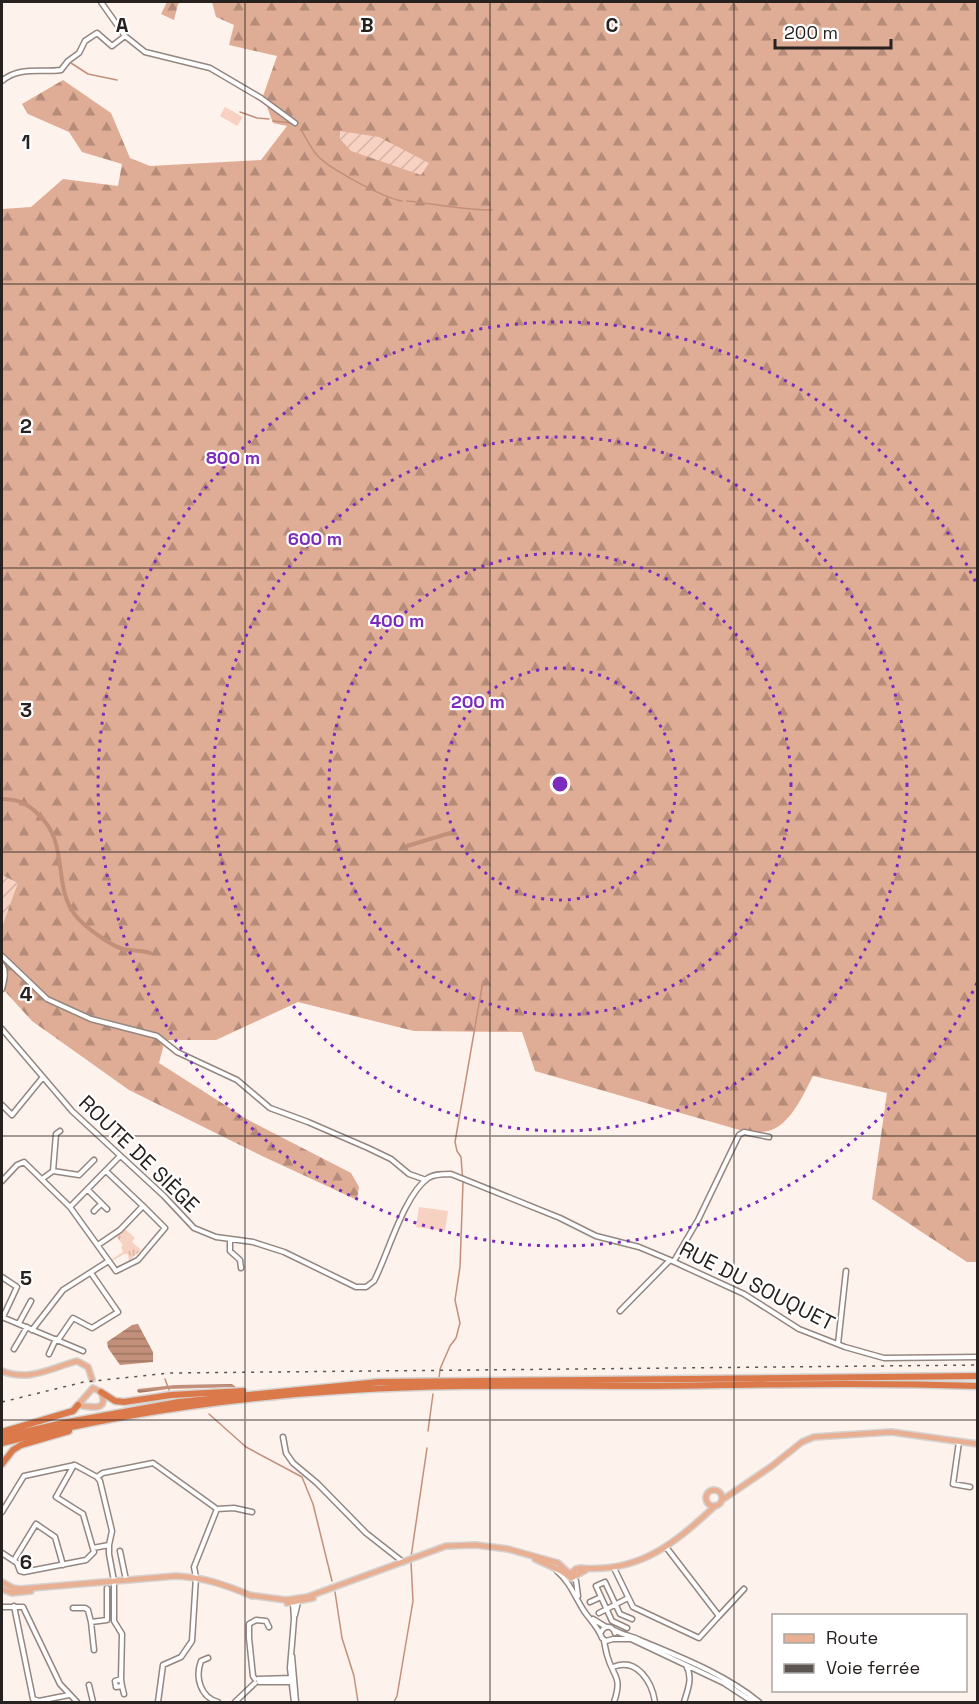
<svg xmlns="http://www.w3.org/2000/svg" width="979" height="1704" font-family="'Space Grotesk',sans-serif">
<defs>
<pattern id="grass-tufts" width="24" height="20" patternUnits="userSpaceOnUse" patternTransform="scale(1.5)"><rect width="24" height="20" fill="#f7d1c1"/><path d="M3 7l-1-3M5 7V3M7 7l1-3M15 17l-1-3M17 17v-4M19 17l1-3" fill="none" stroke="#d4b3a5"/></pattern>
<pattern id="forest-firs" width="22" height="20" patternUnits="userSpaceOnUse" patternTransform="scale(1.5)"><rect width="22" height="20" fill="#dfac95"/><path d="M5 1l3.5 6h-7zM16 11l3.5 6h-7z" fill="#b58c79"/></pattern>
<pattern id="garden-furrows" width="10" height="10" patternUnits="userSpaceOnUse" patternTransform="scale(1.5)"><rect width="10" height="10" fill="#f7d1c1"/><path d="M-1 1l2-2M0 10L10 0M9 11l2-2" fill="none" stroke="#d4b3a5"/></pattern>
<pattern id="water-rules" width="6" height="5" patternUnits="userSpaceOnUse" patternTransform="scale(1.5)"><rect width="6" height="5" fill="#c2907a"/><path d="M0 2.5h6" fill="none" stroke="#9e7563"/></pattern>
</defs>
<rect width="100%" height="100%" fill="#fef2ec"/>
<path fill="url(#grass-tufts)" d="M 125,1229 L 135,1238 L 132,1242 L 141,1250 L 129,1261 L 128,1254 L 124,1254 L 112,1261 L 111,1260 L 123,1252 L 121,1247 L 123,1245 L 116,1236 Z"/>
<path fill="url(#forest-firs)" d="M 167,2 L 182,2 L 178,4 L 174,20 L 161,14 Z
M 212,2 L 977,2 L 977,1262 L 967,1262 L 872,1199 L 887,1093 L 813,1076 C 803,1095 790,1126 768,1131 C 760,1133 751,1131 743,1131 L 535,1071 L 522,1032 L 414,1031 L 298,1002 L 216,1040 L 165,1040 L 159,1063 L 250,1121 L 351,1173 L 359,1187 L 357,1200 L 262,1156 L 129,1090 L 32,1021 L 2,988 L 2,209 L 31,207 L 63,179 L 118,186 L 122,164 L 82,152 L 69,132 L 28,114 L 22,104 L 63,80 L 111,113 L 130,158 L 150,166 L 261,160 L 287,126 L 273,123 L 263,96 L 277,56 L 229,45 L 234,25 L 216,17 Z"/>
<path fill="url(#garden-furrows)" d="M 340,131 L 379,137 L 429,163 L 421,175 L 351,151 L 340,139 Z
M 2,875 L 18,883 L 2,927 Z"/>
<path fill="#f7d1c1" d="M 225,107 L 243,117 L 237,126 L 220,116 Z
M 419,1207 L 448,1211 L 445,1231 L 416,1227 Z"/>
<path fill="url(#water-rules)" d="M 138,1324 L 153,1352 L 153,1362 L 120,1365 L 108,1348 L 107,1342 L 132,1325 Z
M 232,1384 L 236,1387 L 168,1389 L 139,1393 L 137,1391 L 138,1389 L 175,1385 Z"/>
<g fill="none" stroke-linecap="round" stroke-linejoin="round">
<path stroke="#c2907a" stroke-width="1.5" d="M 71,63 L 88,74 L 117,80
M 240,112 L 257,118 L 269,119
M 273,121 L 292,123
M 301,130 C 306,137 310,147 316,154 C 327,168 384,198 402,201
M 407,201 C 436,204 463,210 492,210
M 165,1379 L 169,1390
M 439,1379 L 440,1369 L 450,1346 L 456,1338 L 460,1323 L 455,1300 L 460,1267 L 463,1183 L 461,1157 L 457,1151 L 455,1142 L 483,981
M 209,1414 L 246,1447 L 302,1477 L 313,1504 L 332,1581
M 428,1431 L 433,1394
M 411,1557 L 427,1448
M 335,1592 L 342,1638 L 354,1676 L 358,1702
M 394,1702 L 397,1696 L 413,1601 L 411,1562"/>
<path stroke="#c2907a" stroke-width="4" d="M 2,799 C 17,799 27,803 38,814 C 70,843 52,885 75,915 C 84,926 109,945 123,949 C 132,951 141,950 150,953
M 407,846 L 450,833"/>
<defs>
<path id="minor" d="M 101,2 L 125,36 L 145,52 L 210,68 L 261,98 L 295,123
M 2,81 C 19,66 41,73 61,70 L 68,61 L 79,53 L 85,41 L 97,33 L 112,46 L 125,36
M 2,956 L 47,999 L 91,1019 L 157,1036 L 177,1052 L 237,1080 L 270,1108 L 308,1122 L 368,1148 L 391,1159 L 409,1174 L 426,1180
M 2,965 C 7,972 4,981 2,989
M 2,1029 L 72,1111 L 164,1196 L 194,1228 L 216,1237 L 253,1242 L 284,1252 L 356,1287 L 366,1287 L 374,1281 C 388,1254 404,1195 428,1178 C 434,1174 443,1174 451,1174 L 560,1218 L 596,1236 L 639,1247 L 670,1260 L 744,1294 L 799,1329 L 845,1347 L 884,1358 L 978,1357
M 2,1105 L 12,1115 L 43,1077
M 53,1171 L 79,1175 L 94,1160
M 42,1179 L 53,1171 L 56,1134 L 60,1131
M 2,1181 L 17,1165 L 24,1162 L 70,1207 L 120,1156
M 88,1190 L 107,1209
M 70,1207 L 116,1271 L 138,1260 L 165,1228 L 143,1206
M 94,1211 L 101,1204
M 230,1239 L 230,1251 L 240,1260 L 241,1268
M 98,1245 L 120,1230 L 143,1206 L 106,1171
M 674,1261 L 698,1220 L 739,1135 L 744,1132 L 769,1137
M 2,1277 L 17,1287 L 3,1317
M 620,1311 L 670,1260
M 2,1317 L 83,1351
M 19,1323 L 31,1301
M 32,1330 L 63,1290 L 107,1262
M 58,1340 L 73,1318 L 92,1328 L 118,1312 L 91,1273
M 838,1344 L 846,1271
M 14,1349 L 27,1327
M 49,1354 L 56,1339
M 283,1437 L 286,1453 L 293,1463 L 317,1483 L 366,1533 L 403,1562
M 959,1442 L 953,1484 L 970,1487
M 97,1477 L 103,1473 L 153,1463 L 217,1509 L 194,1567 L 196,1577 L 192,1641 L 181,1657 L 163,1665 L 158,1702
M 217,1509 L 234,1508 L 252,1512
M 2,1512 L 24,1476 L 75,1465 L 97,1477 L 100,1481 L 112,1531 L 109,1545 L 109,1554 L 114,1581 L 114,1621 L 122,1634 L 121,1679 L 115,1681 L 116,1687 L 122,1686 L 121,1679
M 93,1548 L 109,1545
M 120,1551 L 126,1580
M 2,1553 L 17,1563 L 20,1571 L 24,1572 L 86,1560 L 94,1552 L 83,1514 L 56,1497 L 74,1465
M 14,1560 L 36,1524 L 55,1537 L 63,1565
M 614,1568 L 633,1607 L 699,1638 L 719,1616 L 666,1547
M 557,1571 C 570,1582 575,1597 584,1611 C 591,1621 598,1627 602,1638 L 606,1641 L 613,1639
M 571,1576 L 576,1581 L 578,1596
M 590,1602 L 601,1597
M 14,1606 L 33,1699 L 39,1701 L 69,1695
M 2,1607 L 23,1607 L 60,1684 L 77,1702
M 73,1608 L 85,1608 L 88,1610 L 91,1622
M 599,1613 L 628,1598
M 295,1615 L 298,1602
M 719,1616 L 744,1589
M 593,1619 L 606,1627
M 627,1628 L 612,1621 L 596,1586 L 605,1582 L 620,1614 L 632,1619
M 614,1630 C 623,1635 632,1636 640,1640 C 680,1657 725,1674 759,1702
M 601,1632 C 605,1625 612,1625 615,1633
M 613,1639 L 631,1639 L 724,1683 L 753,1702
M 604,1641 C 605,1646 606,1651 607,1655 C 613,1678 623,1675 614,1702
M 94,1650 L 91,1622 L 107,1620 L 107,1588
M 292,1656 L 296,1702
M 208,1658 L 201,1661 C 195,1677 200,1697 218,1702
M 613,1667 C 637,1657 652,1682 655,1702
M 255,1679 L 253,1676 L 249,1638 L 249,1624 L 256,1620 L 266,1621 L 269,1627
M 258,1679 L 293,1678
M 259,1682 L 294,1682
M 89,1685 L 93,1702
M 122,1686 L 124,1694
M 235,1702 L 255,1683
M 294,1702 L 290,1668 L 294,1619 L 293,1603 L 295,1600
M 684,1702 C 688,1689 693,1678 686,1665"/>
<path id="major" d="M 2,1371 C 29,1382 51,1368 77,1361 L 88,1367 L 92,1379
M 93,1388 L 101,1392 C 110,1412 90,1407 78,1405 Z
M706 1498a8 8 0 1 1 16 0a8 8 0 1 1-16 0Z
M 722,1500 L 772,1466 L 802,1442 L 814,1437 L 891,1432 L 978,1444
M 535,1559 L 561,1571 L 571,1578 L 586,1570
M 2,1582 L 13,1588 L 20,1589 L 176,1576 C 203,1577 226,1585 252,1596
M 2,1589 L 12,1593 L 31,1591
M 249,1595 L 286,1600 L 307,1597 L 446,1546 L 476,1545 L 508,1549 L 558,1563 L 570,1574 L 576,1569 L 581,1568 C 640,1573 675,1543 715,1506
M 287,1603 L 313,1598"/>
<path id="highway" d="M 101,1392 L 115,1401 L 124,1402 L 171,1395 L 243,1391
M 2,1432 L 73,1411 L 78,1405
M 2,1437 L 63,1423 L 179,1402 L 379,1382 L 978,1376
M 2,1443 C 116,1414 234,1397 352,1390 C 445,1384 539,1386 633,1386 C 747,1385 863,1382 978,1386
M 2,1464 L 13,1450 L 21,1445 L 69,1431"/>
</defs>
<use href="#minor" stroke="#948680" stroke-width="7"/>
<use href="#major" stroke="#d4d3d2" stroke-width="8"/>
<use href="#highway" stroke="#d4d3d2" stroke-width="9"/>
<use href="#minor" stroke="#fff" stroke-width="4"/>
<use href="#major" stroke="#e9af92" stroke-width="5"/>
<use href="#highway" stroke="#db794a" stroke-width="6"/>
<path stroke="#5b5451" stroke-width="1.5" stroke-dasharray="3 6" stroke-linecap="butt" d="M 2,1402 L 84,1382 L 170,1373 L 978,1365"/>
</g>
<path fill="none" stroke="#27211f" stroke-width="1.5" stroke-opacity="0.55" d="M 245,2 L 245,1702M 490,2 L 490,1702M 734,2 L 734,1702M 2,284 L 978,284M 2,568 L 978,568M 2,852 L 978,852M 2,1136 L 978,1136M 2,1420 L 978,1420"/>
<g fill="none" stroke="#7b2cbf" stroke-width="3" stroke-dasharray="3 6">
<circle cx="560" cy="784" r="116"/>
<circle cx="560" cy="784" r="231"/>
<circle cx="560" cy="784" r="347"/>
<path d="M977 983A462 462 0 1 1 977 585"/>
</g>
<g text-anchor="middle" stroke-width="4.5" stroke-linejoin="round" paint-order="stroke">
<g font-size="21" fill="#27211f" stroke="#fff">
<text transform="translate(139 1154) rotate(44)" y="7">ROUTE DE SIÈGE</text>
<text transform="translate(757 1286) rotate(27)" y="7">RUE DU SOUQUET</text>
</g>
</g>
<g font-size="20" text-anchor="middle" font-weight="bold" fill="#27211f" stroke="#fff" stroke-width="4.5" stroke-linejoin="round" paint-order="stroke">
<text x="122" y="32">A</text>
<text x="367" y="32">B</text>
<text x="612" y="32">C</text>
<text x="26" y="149">1</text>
<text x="26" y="433">2</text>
<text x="26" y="717">3</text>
<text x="26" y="1001">4</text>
<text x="26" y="1285">5</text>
<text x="26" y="1569">6</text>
</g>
<circle cx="560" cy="784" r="9" fill="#7b2cbf" stroke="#fff" stroke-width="3"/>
<g font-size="18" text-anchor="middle" font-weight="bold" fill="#7b2cbf" stroke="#fff" stroke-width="4.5" stroke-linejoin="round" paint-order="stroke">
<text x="233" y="464">800 m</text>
<text x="315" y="545">600 m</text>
<text x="397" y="627">400 m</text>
<text x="478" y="708">200 m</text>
</g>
<rect width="979" height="1704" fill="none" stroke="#27211f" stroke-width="6"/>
<rect x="772" y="1614" width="195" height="78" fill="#ffffff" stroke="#a9a6a5" stroke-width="1.5"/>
<rect x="784" y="1634" width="30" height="9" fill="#e9af92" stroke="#a9a6a5" stroke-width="1.5"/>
<text x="826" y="1644" font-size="18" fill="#27211f">Route</text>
<rect x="784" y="1664" width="30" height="9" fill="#5b5451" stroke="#a9a6a5" stroke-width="1.5"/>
<text x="826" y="1674" font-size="18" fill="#27211f">Voie ferrée</text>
<path d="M775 39v9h116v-9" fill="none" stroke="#27211f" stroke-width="3"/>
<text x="784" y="39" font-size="18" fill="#27211f" stroke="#ffffff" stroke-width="4.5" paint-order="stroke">200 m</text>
</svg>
